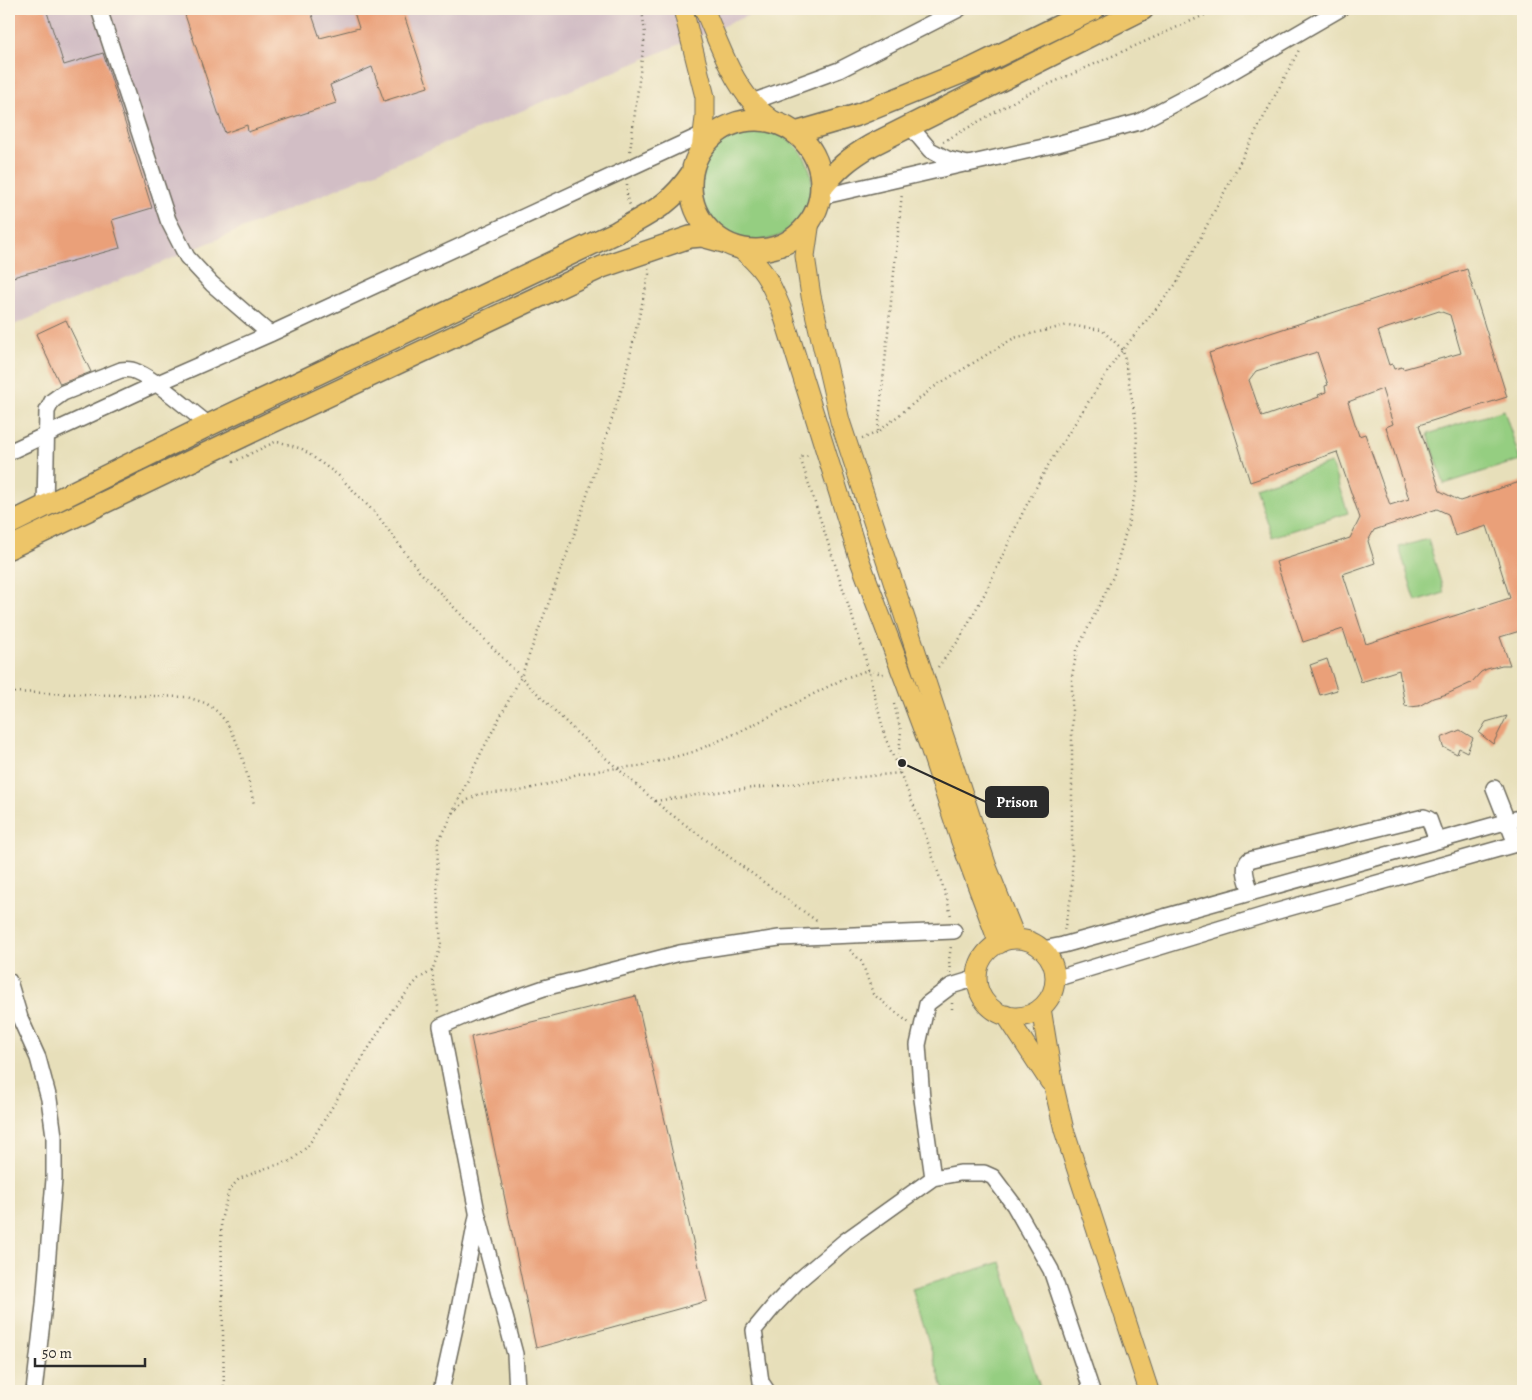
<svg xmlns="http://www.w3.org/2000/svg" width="1532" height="1400" font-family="Alegreya,serif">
<rect width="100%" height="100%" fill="#fcf5e5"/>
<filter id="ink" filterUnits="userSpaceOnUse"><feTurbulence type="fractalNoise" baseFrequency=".02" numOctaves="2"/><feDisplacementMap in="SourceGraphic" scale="10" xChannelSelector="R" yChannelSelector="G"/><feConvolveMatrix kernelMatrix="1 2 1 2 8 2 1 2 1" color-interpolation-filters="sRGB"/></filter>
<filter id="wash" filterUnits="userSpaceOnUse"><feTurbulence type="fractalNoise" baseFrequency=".0096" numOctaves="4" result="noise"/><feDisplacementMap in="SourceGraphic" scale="20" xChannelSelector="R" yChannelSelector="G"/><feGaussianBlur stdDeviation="1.12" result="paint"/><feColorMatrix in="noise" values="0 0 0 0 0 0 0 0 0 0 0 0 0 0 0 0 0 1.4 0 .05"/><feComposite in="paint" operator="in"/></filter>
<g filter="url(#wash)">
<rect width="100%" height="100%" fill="#e7dfba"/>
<path fill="#d2bec5" d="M 9,9 L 763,9 L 9,327 Z"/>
<path fill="#95ce81" stroke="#607c56" d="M700 185a56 56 0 1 1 112 0a56 56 0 1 1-112 0Z
M 1504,410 L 1520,460 L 1444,484 L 1428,434 Z
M 1331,463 L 1348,513 L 1272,537 L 1255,487 Z
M 1428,539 L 1444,593 L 1416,602 L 1399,547 Z
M 1001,1262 L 1041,1391 L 944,1391 L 912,1289 Z"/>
<g id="blocks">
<path fill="#eaa079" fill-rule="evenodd" d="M 9,9 L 46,9 L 64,65 L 103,53 L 152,208 L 112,220 L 120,248 L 9,278 Z
M 183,9 L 310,9 L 320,38 L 359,28 L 353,9 L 402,9 L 428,87 L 384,101 L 372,67 L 330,85 L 336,103 L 248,132 L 247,125 L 225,133 Z
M 1467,269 L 1507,397 L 1419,425 L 1440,491 L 1460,501 L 1523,481 L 1523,630 L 1500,637 L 1510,665 L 1502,665 L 1487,669 L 1481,672 L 1471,683 L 1447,694 L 1433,698 L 1419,706 L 1410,707 L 1405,706 L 1399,670 L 1361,682 L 1343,629 L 1303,642 L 1276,562 L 1350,538 L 1360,518 L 1337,452 L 1250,482 L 1209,353 ZM 1439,311 L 1450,315 L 1461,353 L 1403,369 L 1402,367 L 1394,369 L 1392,364 L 1389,365 L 1378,331 ZM 1317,352 L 1328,385 L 1325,386 L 1326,392 L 1318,395 L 1319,397 L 1262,417 L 1249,380 L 1256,371 ZM 1382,389 L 1393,424 L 1386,427 L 1409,499 L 1390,505 L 1365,434 L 1359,436 L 1348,402 ZM 1437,509 L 1448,514 L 1455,536 L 1487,526 L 1510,598 L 1366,644 L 1343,574 L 1375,563 L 1368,541 L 1374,530 Z
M 66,320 L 91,372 L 60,384 L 36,334 Z
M 1327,659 L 1337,690 L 1320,695 L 1310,665 Z
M 1507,716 L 1493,744 L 1479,733 L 1486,722 Z
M 1460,730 L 1473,738 L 1467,752 L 1459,748 L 1457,754 L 1443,747 L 1441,738 Z
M 636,996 L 707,1301 L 536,1348 L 471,1037 Z"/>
</g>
</g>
<g filter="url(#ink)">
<use href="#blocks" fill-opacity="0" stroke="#6d6a5d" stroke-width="1"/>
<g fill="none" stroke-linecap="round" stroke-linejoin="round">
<defs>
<path id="minor" d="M 99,9 L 168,220 L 187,257 L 212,284 L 270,334
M 752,102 L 839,70 L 959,9
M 909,125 L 930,150 L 947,159 L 968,164 L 1057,144 L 1139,122 L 1202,89 L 1340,9
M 820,197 L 964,164
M 9,452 L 156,384 L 270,334 L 703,134
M 45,507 L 47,411 L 52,401 L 63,393 L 121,370 C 127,369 131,369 137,372 C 158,381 189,410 209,425
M 1494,788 L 1516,844
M 1251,892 C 1248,883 1241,867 1249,860 L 1424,817 L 1429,819 L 1437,841
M 1043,949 L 1063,945 L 1523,817
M 1055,979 L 1271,913 L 1523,842
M 9,981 L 20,1018 L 38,1058 L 49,1099 L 54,1136 L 54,1179 L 44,1305 L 34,1391
M 933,1178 L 922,1099 L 918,1045 L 927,1004 L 951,986 L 977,978
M 441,1391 L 458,1314 L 477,1216
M 517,1391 L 515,1354 L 477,1212 L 441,1026 L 474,1012 L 544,988 L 680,953 L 779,938 L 954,931
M 767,1391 L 761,1382 L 754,1330 L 774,1306 L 798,1281 L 845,1241 L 933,1178 L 960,1173 L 984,1173 L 993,1177 L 1014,1205 L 1051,1270 L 1092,1391"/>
<path id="major" d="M 683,9 L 705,97 L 705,118 L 701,150
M 704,9 C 718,40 729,76 752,102 C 760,111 769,118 779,125
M 810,221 L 805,256 L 811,296 L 840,421 L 987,867 L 1016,939
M 738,247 C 763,267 769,279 781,308 L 860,561 L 930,748 L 959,836 L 999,944
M977 978a39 39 0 1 1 78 0a39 39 0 1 1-78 0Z
M 1041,1008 L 1054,1087 L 1064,1130 L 1149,1391
M 1006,1015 L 1050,1082"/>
<path id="highway" d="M691 185a65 65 0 1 1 130 0a65 65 0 1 1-130 0Z
M 795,133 L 857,115 L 973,68 L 1094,9
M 821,189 C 837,169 849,158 872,145 L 1143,9
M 9,524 L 209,425 L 617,232 C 650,213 670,206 692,173
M 9,548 L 270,423 L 602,267 L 690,237 L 702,236 L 724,242"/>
</defs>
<use href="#minor" stroke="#6d6a5d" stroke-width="18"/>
<use href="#major" stroke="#6d6a5d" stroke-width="21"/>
<use href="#highway" stroke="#6d6a5d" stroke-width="24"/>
<path stroke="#6d6a5d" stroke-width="2.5" stroke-dasharray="1 4" stroke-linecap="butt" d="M 943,142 L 1025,95 L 1218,9
M 630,151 L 645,34 L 642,9
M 627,184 L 627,198 L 630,205
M 878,431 L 902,193
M 862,439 L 878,432 L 934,387 L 1014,338 L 1068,325 L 1102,330 L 1123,350 L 1136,421 L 1138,481 L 1128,525 L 1113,577 L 1077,650 L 1072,676 L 1072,892 L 1064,931
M 233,462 L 277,441 L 302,449 L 338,475 L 378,516 L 419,571 L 521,677 L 575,532 L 623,385 L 649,274 L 648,268
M 938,667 L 959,640 L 985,593 L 1023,512 L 1047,467 L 1117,357 L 1176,284 L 1299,50
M 9,692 L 187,697 C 193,699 199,701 205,703 C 238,720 246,772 254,804
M 894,704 L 901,731 L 899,753 L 900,773 L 922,825 L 947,899 L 951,916
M 655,801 L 724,791 L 900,773 L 885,737 L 864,653 L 800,457 L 811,455
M 452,813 L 481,753 L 521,677 L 576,732 L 664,809 L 818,922
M 850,950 L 862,962 L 873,994 L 909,1023
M 432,971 L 439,1012
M 950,973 L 949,960 L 951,946
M 952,1003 L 952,1011
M 224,1391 L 221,1220 L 229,1190 L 239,1179 L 266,1168 L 291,1161 L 308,1146 L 393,1009 L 418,979 L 432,971 L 441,946 L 437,882 L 438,840 L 446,828 L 452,814 L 466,801 L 479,794 L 520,791 L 553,783 L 577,774 L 617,768 L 640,766 L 693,752 L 741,731 L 845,678 L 868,670 L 886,675"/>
<use href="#minor" stroke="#fff" stroke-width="15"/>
<use href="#major" stroke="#edc569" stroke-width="19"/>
<use href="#highway" stroke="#edc569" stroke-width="21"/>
</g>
</g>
<path fill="none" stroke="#2b2b2b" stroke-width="2" d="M902 763L986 802"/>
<circle fill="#2b2b2b" stroke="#fcf5e5" stroke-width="2" cx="902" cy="763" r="5"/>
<rect fill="#2b2b2b" stroke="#2b2b2b" stroke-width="2" x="986" y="787" width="62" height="30" rx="5"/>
<g font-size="15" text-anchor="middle" font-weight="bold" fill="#fff">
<text x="1017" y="807">Prison</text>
</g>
<rect width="1532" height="1400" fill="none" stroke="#fcf5e5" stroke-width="30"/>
<path d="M35 1358v8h110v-8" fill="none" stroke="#2b2b2b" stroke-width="2.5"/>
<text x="42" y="1358" font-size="15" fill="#2b2b2b" stroke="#fcf5e5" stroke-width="4" paint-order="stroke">50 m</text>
</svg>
